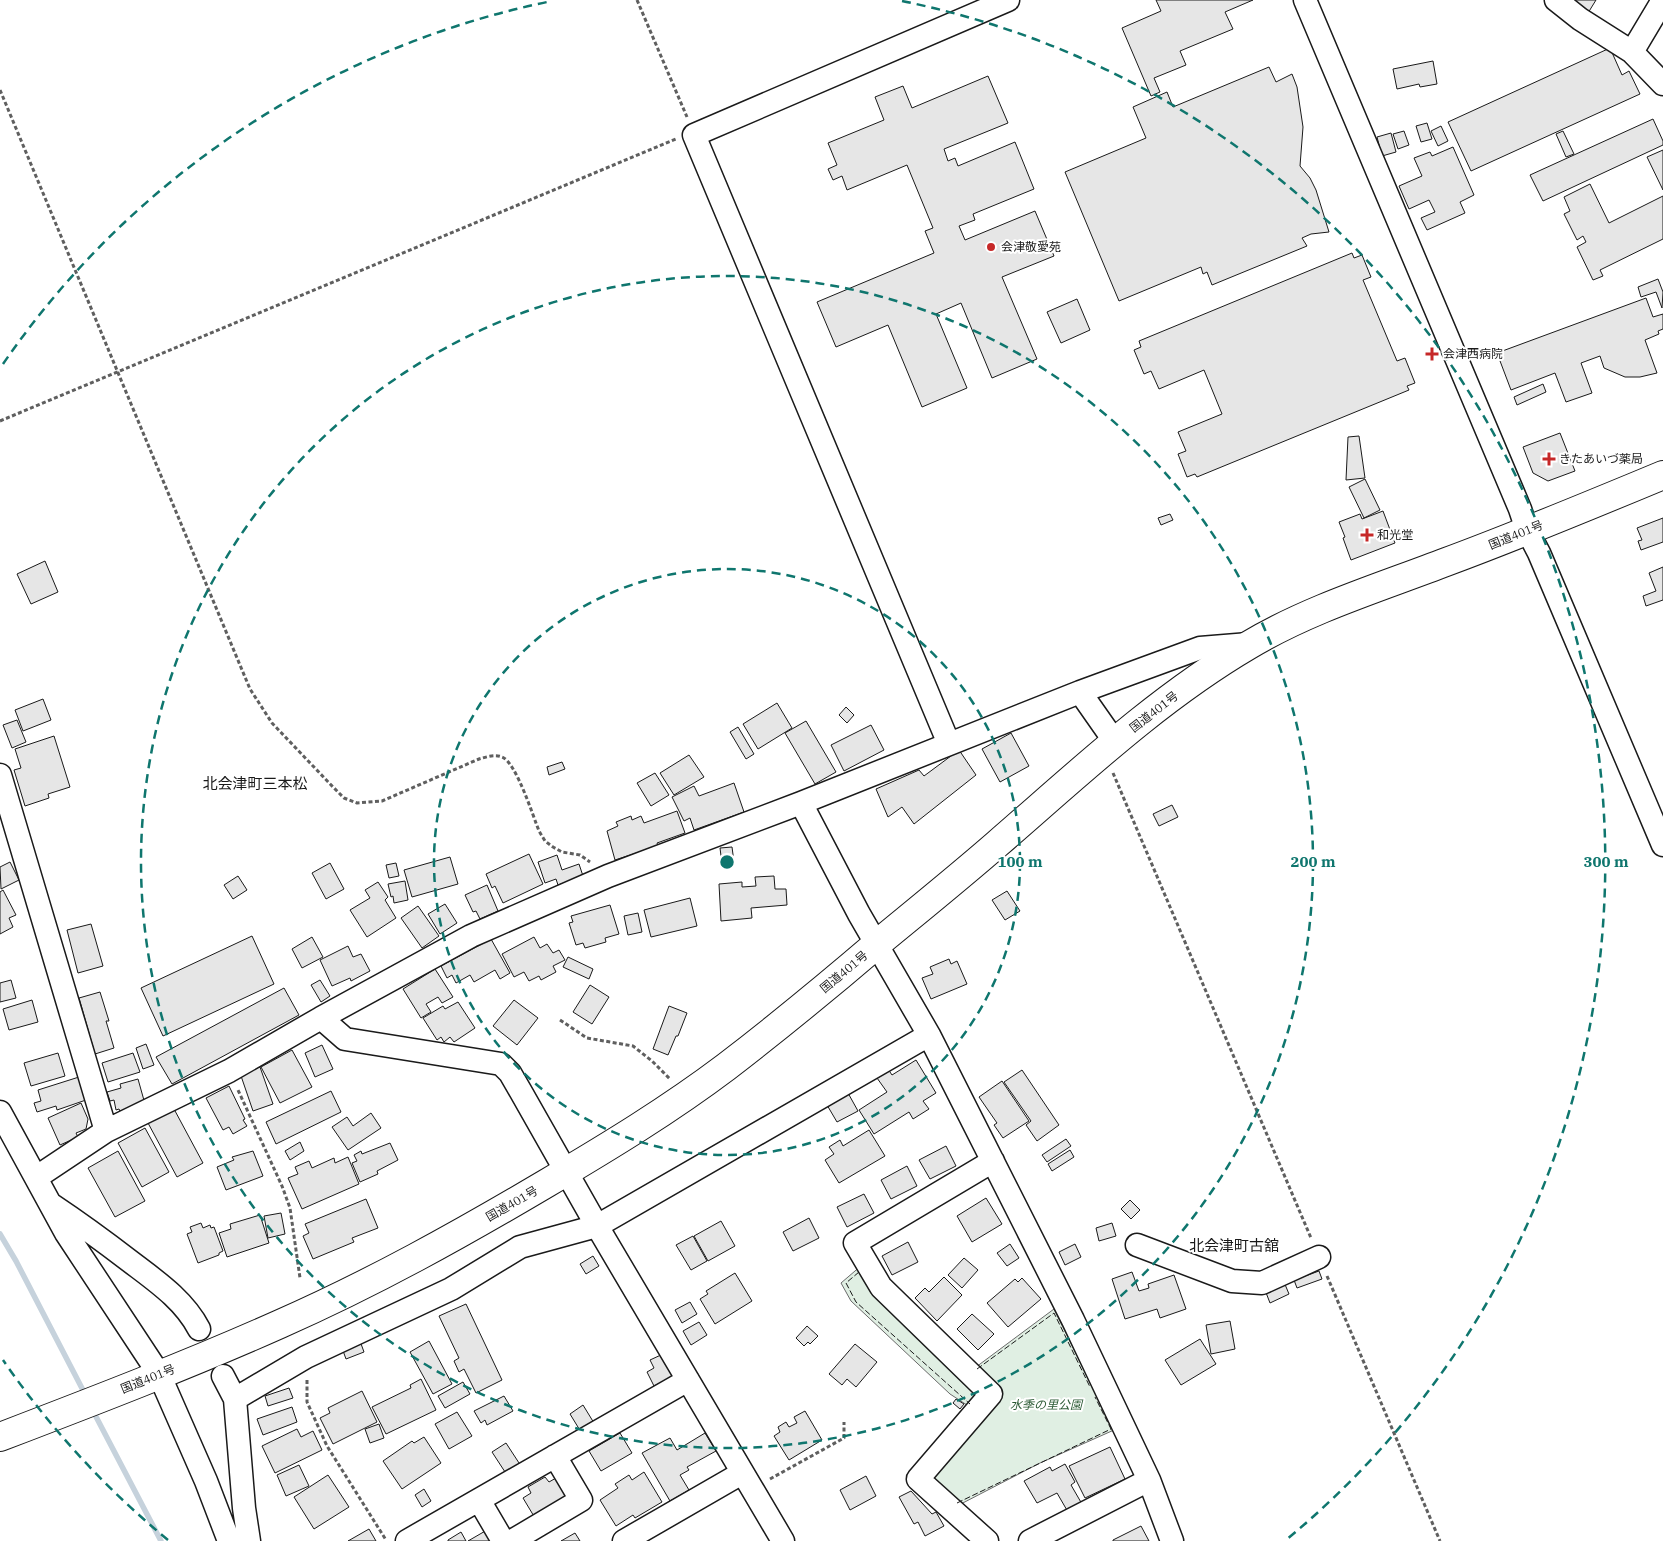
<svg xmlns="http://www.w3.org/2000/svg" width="1663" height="1541" font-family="'IBM Plex Serif','Noto Sans JP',serif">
<rect width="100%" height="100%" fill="#fff"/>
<path fill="#e0efe3" stroke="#6a6a6a" d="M 862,1265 L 984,1394 L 970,1407 L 950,1394 L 851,1301 L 841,1283 Z
M 1054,1309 L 1114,1430 L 1040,1463 L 957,1506 L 927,1479 L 988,1406 L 972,1370 Z"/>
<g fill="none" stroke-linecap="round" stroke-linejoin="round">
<path stroke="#c6d2dc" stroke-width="5.5" d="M 0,1234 L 16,1261 L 86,1396
M 92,1409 L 161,1541"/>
</g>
<path fill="#e6e6e6" stroke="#1a1a1a" d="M 1156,0 L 1253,0 L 1225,12 L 1233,29 L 1180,51 L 1186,65 L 1154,78 L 1160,92 L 1151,96 L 1122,28 L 1161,11 Z
M 1568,0 L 1596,0 L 1588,13 Z
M 1610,48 L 1622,75 L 1629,71 L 1640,94 L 1471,171 L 1448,122 Z
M 1433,61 L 1437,84 L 1420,87 L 1419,84 L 1397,89 L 1393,69 Z
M 1269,67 L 1276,82 L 1292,74 L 1297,87 L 1303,127 L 1300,166 L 1310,178 L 1316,190 L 1329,232 L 1311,234 L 1302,238 L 1307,246 L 1212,285 L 1207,272 L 1203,274 L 1201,267 L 1119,301 L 1065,172 L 1146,138 L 1133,107 L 1167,92 L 1173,107 Z
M 988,76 L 1008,123 L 944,149 L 948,161 L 955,158 L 958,166 L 1015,142 L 1034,189 L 973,214 L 975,220 L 959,226 L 965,240 L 1035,211 L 1054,256 L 1002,277 L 1037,359 L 992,378 L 961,303 L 936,314 L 967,388 L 922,407 L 888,325 L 836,347 L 817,302 L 934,253 L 925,231 L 933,228 L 907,165 L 847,190 L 842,176 L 833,180 L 828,169 L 837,165 L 828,143 L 884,120 L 875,97 L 903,86 L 912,108 Z
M 1653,119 L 1663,141 L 1663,145 L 1543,201 L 1530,175 Z
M 1427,123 L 1432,139 L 1421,142 L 1416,126 Z
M 1441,126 L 1448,141 L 1438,146 L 1431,131 Z
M 1404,131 L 1409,145 L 1398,149 L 1393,134 Z
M 1563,131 L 1574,154 L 1566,157 L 1556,134 Z
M 1391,133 L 1396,152 L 1382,156 L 1377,137 Z
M 1453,147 L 1474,195 L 1460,202 L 1465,213 L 1427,230 L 1421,218 L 1435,212 L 1429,200 L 1409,209 L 1399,186 L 1422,176 L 1414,158 L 1430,152 L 1432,156 Z
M 1663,150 L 1663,190 L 1647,157 Z
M 1590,184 L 1609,223 L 1663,196 L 1663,239 L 1600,270 L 1603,276 L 1593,280 L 1577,247 L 1586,242 L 1583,236 L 1577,240 L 1564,214 L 1570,211 L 1564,197 Z
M 1352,253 L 1354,258 L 1362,255 L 1371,277 L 1363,280 L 1397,361 L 1405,358 L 1415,383 L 1407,386 L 1409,390 L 1197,477 L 1195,474 L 1187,477 L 1178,454 L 1186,451 L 1178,432 L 1222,414 L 1204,370 L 1159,389 L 1151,371 L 1144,374 L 1134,350 L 1141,347 L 1139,341 Z
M 1658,279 L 1663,292 L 1662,308 L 1656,292 L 1641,297 L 1638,287 Z
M 1646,298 L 1653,317 L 1663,314 L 1663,329 L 1658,331 L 1659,334 L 1645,340 L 1657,373 L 1640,377 L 1625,377 L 1604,368 L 1600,356 L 1581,363 L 1592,393 L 1566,402 L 1555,373 L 1511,390 L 1497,353 Z
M 1077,299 L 1090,330 L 1061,343 L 1047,312 Z
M 1543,384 L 1546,392 L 1517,405 L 1514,397 Z
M 1560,433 L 1575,471 L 1548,481 L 1533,473 L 1523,447 Z
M 1359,436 L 1365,478 L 1346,480 L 1348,437 Z
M 1365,479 L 1380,510 L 1364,518 L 1349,487 Z
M 1383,511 L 1395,543 L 1351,560 L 1343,538 L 1345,537 L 1339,522 L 1360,514 L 1362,519 Z
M 1170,514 L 1173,520 L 1161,525 L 1158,518 Z
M 1663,518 L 1663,542 L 1641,550 L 1638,541 L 1642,540 L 1637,528 Z
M 45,561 L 58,592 L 31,604 L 17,574 Z
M 1663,567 L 1663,600 L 1646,606 L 1643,596 L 1656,591 L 1649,573 Z
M 43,699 L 51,720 L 23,731 L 15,710 Z
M 777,703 L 792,728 L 758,749 L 743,724 Z
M 846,707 L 854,715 L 847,723 L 839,715 Z
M 17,720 L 26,742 L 12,748 L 3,725 Z
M 806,721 L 836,772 L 815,784 L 785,733 Z
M 871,725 L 884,750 L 844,771 L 831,745 Z
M 738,727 L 754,754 L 746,759 L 730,732 Z
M 1011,733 L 1029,766 L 1000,782 L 982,749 Z
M 54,736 L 70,787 L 48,794 L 49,798 L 25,806 L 14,770 L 21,768 L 15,749 Z
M 959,750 L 976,775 L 914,824 L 902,807 L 888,817 L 876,789 L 919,770 L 924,776 Z
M 689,755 L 704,777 L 674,795 L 660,773 Z
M 562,762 L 565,769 L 549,775 L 547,767 Z
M 655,773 L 669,795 L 651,806 L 637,783 Z
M 734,783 L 744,812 L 694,830 L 690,818 L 684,821 L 672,797 L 694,786 L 699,796 Z
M 1172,805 L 1178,817 L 1159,826 L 1153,814 Z
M 677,811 L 685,833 L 657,843 L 658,846 L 615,860 L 607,831 L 618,826 L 616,822 L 631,816 L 632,820 L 641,816 L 644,823 Z
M 732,847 L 734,862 L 722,864 L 720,848 Z
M 529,854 L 543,884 L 503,903 L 495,886 L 492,888 L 486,874 Z
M 557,855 L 562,870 L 579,864 L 583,876 L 558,885 L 556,879 L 545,883 L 538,862 Z
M 450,857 L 458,884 L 412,897 L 404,870 Z
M 10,862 L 19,880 L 1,889 L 0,867 Z
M 330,863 L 344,889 L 326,899 L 312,873 Z
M 396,863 L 399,876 L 389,878 L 386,865 Z
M 238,876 L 247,890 L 233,899 L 224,885 Z
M 774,876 L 775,889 L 786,889 L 787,905 L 751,908 L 752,918 L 721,921 L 719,884 L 742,882 L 742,887 L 756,886 L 755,877 Z
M 405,881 L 408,900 L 394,903 L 393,896 L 391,897 L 388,884 Z
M 378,882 L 388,897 L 385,900 L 396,918 L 367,937 L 350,910 L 370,898 L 365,890 Z
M 487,885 L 498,911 L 480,919 L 476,911 L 473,912 L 465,895 Z
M 3,890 L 16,915 L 9,918 L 13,927 L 0,934 L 0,892 Z
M 1007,891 L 1020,911 L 1005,920 L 992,900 Z
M 690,898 L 697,926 L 651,937 L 644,910 Z
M 445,904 L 457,923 L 440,934 L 428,914 Z
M 610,905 L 619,934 L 605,938 L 606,942 L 585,948 L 583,943 L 576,945 L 569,923 L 573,922 L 571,916 Z
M 418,906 L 439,936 L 422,948 L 401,918 Z
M 638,913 L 642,932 L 628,935 L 624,916 Z
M 91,924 L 103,966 L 78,973 L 67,930 Z
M 252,936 L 274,984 L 163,1036 L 141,988 Z
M 312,937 L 323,957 L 302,968 L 292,949 Z
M 534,937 L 540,948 L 547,944 L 553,953 L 559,950 L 565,960 L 553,966 L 556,972 L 541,980 L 539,976 L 529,981 L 524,972 L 514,977 L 502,954 Z
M 491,939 L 510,973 L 500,979 L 495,970 L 474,982 L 470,975 L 456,983 L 452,975 L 447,978 L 441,966 Z
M 348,946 L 353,957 L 361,954 L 370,971 L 351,981 L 350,978 L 332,986 L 320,960 Z
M 568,957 L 593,969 L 589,979 L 563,967 Z
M 949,959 L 951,964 L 957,961 L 967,984 L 931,999 L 922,978 L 933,974 L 930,967 Z
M 435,969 L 453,997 L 442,1003 L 438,997 L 426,1004 L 431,1012 L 421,1018 L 403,989 Z
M 11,980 L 16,998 L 0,1002 L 0,983 Z
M 320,980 L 330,996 L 321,1002 L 311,985 Z
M 590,985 L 609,997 L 592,1024 L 573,1012 Z
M 284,988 L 299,1015 L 172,1084 L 156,1057 Z
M 100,992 L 109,1021 L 106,1021 L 114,1048 L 95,1054 L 79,998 Z
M 32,1000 L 38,1022 L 9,1030 L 3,1009 Z
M 514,1000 L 538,1018 L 517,1045 L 493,1026 Z
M 458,1002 L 475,1028 L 454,1042 L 450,1037 L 444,1042 L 441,1037 L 437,1040 L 423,1018 L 443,1006 L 445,1009 Z
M 669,1006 L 687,1013 L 678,1036 L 676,1036 L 668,1055 L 653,1049 Z
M 146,1044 L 154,1065 L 143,1069 L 136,1048 Z
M 322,1045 L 333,1069 L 315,1077 L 305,1053 Z
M 292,1050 L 312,1087 L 280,1103 L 261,1067 Z
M 58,1053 L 65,1076 L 31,1086 L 24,1063 Z
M 133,1053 L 140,1072 L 108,1082 L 102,1063 Z
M 916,1060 L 936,1093 L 923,1101 L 929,1109 L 913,1119 L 909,1112 L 874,1134 L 859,1110 L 887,1092 L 877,1078 L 888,1069 L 892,1075 Z
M 260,1067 L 273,1104 L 253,1111 L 240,1073 Z
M 1022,1070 L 1059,1125 L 1037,1141 L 1026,1125 L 1031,1121 L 1004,1082 Z
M 79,1077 L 86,1100 L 57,1110 L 56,1106 L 37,1112 L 34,1103 L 41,1101 L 38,1090 Z
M 138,1079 L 145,1104 L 120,1111 L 119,1109 L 116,1110 L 114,1100 L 110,1101 L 107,1092 L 121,1088 L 120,1084 Z
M 1002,1081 L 1029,1121 L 1003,1138 L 994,1125 L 997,1123 L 979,1097 Z
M 229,1086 L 245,1119 L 243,1120 L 247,1126 L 233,1134 L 229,1127 L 223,1130 L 206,1098 Z
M 331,1091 L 341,1112 L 276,1144 L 266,1122 Z
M 848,1093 L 858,1111 L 837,1122 L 827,1105 Z
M 81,1103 L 88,1119 L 86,1129 L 76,1133 L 78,1137 L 60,1145 L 48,1118 Z
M 174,1109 L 203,1163 L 177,1177 L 148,1123 Z
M 371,1113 L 381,1128 L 348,1150 L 332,1127 L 347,1117 L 353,1126 Z
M 145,1128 L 169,1172 L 142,1187 L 118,1143 Z
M 869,1130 L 885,1156 L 839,1183 L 825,1160 L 834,1154 L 829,1147 L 840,1140 L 843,1146 Z
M 1066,1139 L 1071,1146 L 1047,1162 L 1042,1155 Z
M 300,1142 L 304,1151 L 290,1160 L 285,1151 Z
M 390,1143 L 398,1160 L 377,1171 L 378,1174 L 360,1182 L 352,1163 L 357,1161 L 354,1155 L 361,1151 L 362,1154 Z
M 946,1146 L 956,1166 L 930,1179 L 919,1160 Z
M 1070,1150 L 1074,1157 L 1052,1171 L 1048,1164 Z
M 118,1151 L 145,1201 L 115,1217 L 88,1168 Z
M 253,1151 L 263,1176 L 226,1190 L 217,1167 L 234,1160 L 232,1157 Z
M 348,1157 L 359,1184 L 302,1209 L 288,1178 L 298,1174 L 295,1167 L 309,1161 L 312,1168 L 334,1158 L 335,1163 Z
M 907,1166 L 917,1186 L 891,1199 L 881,1180 Z
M 864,1194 L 874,1213 L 847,1227 L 837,1207 Z
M 986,1198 L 1002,1224 L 972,1242 L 957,1216 Z
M 366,1199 L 378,1228 L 352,1238 L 354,1242 L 313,1259 L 303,1236 L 309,1233 L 305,1224 Z
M 1130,1200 L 1140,1210 L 1131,1219 L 1121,1209 Z
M 281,1213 L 285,1234 L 268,1238 L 264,1216 Z
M 260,1215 L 269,1243 L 227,1257 L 219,1233 L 231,1229 L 230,1224 Z
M 809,1218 L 819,1238 L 793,1251 L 783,1232 Z
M 721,1221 L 735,1246 L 708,1261 L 694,1236 Z
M 201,1223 L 203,1228 L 210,1225 L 211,1228 L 214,1227 L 223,1251 L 219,1253 L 219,1255 L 198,1263 L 187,1234 L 192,1232 L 190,1227 Z
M 1112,1223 L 1116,1236 L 1099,1241 L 1096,1228 Z
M 693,1236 L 707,1261 L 691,1270 L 676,1245 Z
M 908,1242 L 918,1262 L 892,1275 L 882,1256 Z
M 1010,1244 L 1019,1258 L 1007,1266 L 997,1253 Z
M 1075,1244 L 1081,1257 L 1065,1265 L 1059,1252 Z
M 593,1256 L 599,1266 L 586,1274 L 580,1264 Z
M 964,1258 L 978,1270 L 962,1288 L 948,1275 Z
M 1319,1271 L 1322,1279 L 1297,1288 L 1294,1280 Z
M 1132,1272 L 1139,1291 L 1149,1288 L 1148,1284 L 1174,1275 L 1186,1309 L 1160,1318 L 1157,1309 L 1125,1319 L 1112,1279 Z
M 735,1273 L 752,1301 L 715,1324 L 700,1299 L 708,1294 L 706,1291 Z
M 944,1277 L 962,1295 L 937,1321 L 915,1298 L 925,1288 L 929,1292 Z
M 1022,1278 L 1041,1299 L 1008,1327 L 987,1303 L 1015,1279 L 1018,1282 Z
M 1284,1282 L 1289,1294 L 1270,1303 L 1265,1290 Z
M 690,1302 L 697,1314 L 682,1323 L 675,1310 Z
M 466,1304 L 502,1380 L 476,1393 L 464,1369 L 459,1372 L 454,1361 L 459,1358 L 439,1316 Z
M 972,1314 L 994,1334 L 978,1350 L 957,1329 Z
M 1230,1321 L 1235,1349 L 1211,1354 L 1206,1325 Z
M 699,1322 L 707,1335 L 691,1345 L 683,1331 Z
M 807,1326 L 818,1336 L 810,1344 L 808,1342 L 804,1346 L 796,1338 Z
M 1200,1339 L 1216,1364 L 1181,1385 L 1165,1360 Z
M 360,1341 L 364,1352 L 346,1359 L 342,1348 Z
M 429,1341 L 452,1384 L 433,1394 L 410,1352 Z
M 855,1344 L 877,1362 L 856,1387 L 847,1379 L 842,1385 L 829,1374 Z
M 663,1354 L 674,1376 L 654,1386 L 647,1372 L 654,1368 L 650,1360 Z
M 421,1379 L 436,1410 L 386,1434 L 372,1407 L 411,1388 L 410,1385 Z
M 463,1382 L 470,1394 L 445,1408 L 438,1396 Z
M 289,1388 L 293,1398 L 268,1406 L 265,1396 Z
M 362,1391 L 377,1422 L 333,1444 L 320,1418 L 330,1413 L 328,1408 Z
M 504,1396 L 513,1411 L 487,1425 L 485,1420 L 481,1423 L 474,1411 Z
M 956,1399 L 964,1404 L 960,1409 L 953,1403 Z
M 583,1405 L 594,1423 L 581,1432 L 570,1414 Z
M 292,1407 L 297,1422 L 263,1435 L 257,1419 Z
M 805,1411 L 822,1440 L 789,1460 L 774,1436 L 780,1432 L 778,1427 L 786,1422 L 789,1427 L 797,1423 L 794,1417 Z
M 457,1412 L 472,1436 L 449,1449 L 435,1424 Z
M 379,1424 L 384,1438 L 370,1443 L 365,1429 Z
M 297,1429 L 301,1437 L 313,1431 L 322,1450 L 275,1473 L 262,1446 Z
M 620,1433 L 632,1453 L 601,1471 L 589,1451 Z
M 705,1433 L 716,1451 L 687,1467 L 689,1470 L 680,1475 L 689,1490 L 670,1501 L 642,1453 L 670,1438 L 677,1450 Z
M 424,1437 L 441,1463 L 402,1489 L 383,1461 L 412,1441 L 414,1443 Z
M 506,1443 L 521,1466 L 507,1475 L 492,1452 Z
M 1110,1447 L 1125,1479 L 1085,1498 L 1069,1466 Z
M 1065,1464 L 1075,1482 L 1071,1485 L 1082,1504 L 1068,1512 L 1057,1493 L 1037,1503 L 1024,1481 L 1050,1467 L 1052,1471 Z
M 299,1465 L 309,1486 L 286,1496 L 277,1475 Z
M 644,1472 L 662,1502 L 635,1518 L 633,1515 L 616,1526 L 600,1500 L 618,1488 L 615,1484 L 629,1475 L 632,1480 Z
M 328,1475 L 349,1507 L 314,1529 L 294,1497 Z
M 866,1476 L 876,1496 L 850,1510 L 840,1490 Z
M 545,1477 L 549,1482 L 556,1478 L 568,1497 L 535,1518 L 523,1498 L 531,1493 L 528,1487 Z
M 424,1489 L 431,1501 L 422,1507 L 415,1495 Z
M 911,1491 L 932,1514 L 936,1512 L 944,1526 L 925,1536 L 918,1522 L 914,1524 L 899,1497 Z
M 1141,1526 L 1149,1541 L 1113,1541 L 1113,1540 Z
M 369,1529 L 376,1541 L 348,1541 Z
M 487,1530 L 493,1541 L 468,1541 Z
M 461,1532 L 466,1541 L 448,1541 L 448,1540 Z
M 575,1533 L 580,1541 L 561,1541 Z"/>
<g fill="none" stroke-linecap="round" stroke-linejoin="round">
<defs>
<path id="minor" d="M 1305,0 L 1520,509 L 1527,530 L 1539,553 L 1663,845
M 1556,0 L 1580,19 L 1632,52 L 1663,84
M 1632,52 L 1663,0
M 1080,692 L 1115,742
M 949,744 L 694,135 L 1008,0
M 0,775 L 106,1131 L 229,1071 L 321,1018 L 471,936 L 608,876 L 801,803 L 1080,692 L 1200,648 L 1249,644
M 801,803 L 859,914 L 929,1035 L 1073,1320 L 1149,1480 L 1172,1541
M 321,1018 L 345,1039 L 501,1064 L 510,1073 L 521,1092 L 597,1226 L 929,1035
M 0,1112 L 66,1233 L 159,1374 L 206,1481 L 229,1541
M 37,1177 L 106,1131
M 52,1205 C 79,1223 105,1242 131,1262 C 156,1281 184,1300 199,1329
M 1137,1245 L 1232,1281 L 1262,1283 L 1319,1257
M 223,1376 L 235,1399 L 244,1508 L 249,1541
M 235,1399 L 306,1357 L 451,1289 L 520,1247 L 597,1226 L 783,1541
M 479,1500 L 503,1541
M 407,1541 L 688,1380
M 512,1541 L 581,1500 L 555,1456
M 624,1541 L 742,1473
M 987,1541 L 918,1479 L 991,1394 L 881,1287 L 855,1243 L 993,1161
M 1030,1541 L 1149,1480"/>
<path id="highway" d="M 0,1437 C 94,1401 188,1365 280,1324 C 373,1283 459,1235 547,1183 C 608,1147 669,1110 726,1067 C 778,1027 828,986 877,944 C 917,911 958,878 997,844 C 1078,774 1157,699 1249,645 C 1309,609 1381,587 1446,562 C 1519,535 1591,505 1663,475"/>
</defs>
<use href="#minor" stroke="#1a1a1a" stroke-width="25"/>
<use href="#highway" stroke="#1a1a1a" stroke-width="30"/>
<path stroke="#5f5f5f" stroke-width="3" stroke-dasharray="4 2.5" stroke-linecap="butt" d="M 637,0 L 687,117
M 0,90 L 250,689 L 272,723 L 333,787 L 344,798 L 357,803 L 382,801 L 479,759 C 486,757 495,754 502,757 C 516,762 533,816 539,831 L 545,841 L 553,847 L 562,852 L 580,855 L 590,862
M 0,421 L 676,139
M 1113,773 L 1311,1238
M 560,1020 L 587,1038 L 633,1046 L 652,1061 L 670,1079
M 238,1090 L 282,1186 L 290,1208 L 300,1278
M 1327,1276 L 1440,1541
M 307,1380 L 307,1402 L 327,1446 L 386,1540
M 770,1479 L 844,1438 L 844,1422"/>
<use href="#minor" stroke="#fff" stroke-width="22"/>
<use href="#highway" stroke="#fff" stroke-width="28"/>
<path stroke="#1a1a1a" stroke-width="1" stroke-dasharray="6 2.5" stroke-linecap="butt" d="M 859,1272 L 846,1283 L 856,1302 L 970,1404
M 977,1369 L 1054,1313 L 1090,1387
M 957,1503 L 1111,1429 L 1095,1397"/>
</g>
<g fill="none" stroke="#0f766e" stroke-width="2.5" stroke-dasharray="9 6">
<circle cx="727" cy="862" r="293"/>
<circle cx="727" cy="862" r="586"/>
<path d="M168 1540A879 879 0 0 1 3 1360M3 364A879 879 0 0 1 552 1M902 1A879 879 0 0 1 1286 1540"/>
</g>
<g fill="#c62828" stroke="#fff" stroke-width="2">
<circle cx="991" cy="247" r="5"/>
<path d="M1429.5 346.5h5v5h5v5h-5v5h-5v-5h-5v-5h5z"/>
<path d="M1546.5 451.5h5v5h5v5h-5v5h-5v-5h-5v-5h5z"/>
<path d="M1364.5 527.5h5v5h5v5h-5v5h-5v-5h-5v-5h5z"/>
</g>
<g text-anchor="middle" stroke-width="4" stroke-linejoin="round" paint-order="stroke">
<g font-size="12" fill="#1a1a1a" stroke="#fff" text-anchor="start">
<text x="1001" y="251">会津敬愛苑</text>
<text x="1443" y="358">会津西病院</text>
<text x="1559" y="463">きたあいづ薬局</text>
<text x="1377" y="539">和光堂</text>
</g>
<g font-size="12" fill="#1a1a1a" stroke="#fff">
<text transform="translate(1516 535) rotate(-22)" y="4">国道401号</text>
<text transform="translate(1154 712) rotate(-38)" y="4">国道401号</text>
<text transform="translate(844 972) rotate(-40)" y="4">国道401号</text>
<text transform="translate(512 1204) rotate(-30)" y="4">国道401号</text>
<text transform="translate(148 1379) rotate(-22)" y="4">国道401号</text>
</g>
<g font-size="12" font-style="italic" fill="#2b5a34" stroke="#fff">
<text x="1046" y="1409">水季の里公園</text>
</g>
<g font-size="15" fill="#1a1a1a" stroke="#fff">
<text x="255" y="789">北会津町三本松</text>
<text x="1234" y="1251">北会津町古舘</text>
</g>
</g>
<circle cx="727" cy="862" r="8" fill="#0f766e" stroke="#fff" stroke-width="2.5"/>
<g font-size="15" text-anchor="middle" font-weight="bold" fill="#0f766e" stroke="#fff" stroke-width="4" stroke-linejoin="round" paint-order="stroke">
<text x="1020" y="867">100 m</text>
<text x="1313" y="867">200 m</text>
<text x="1606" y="867">300 m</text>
</g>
</svg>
